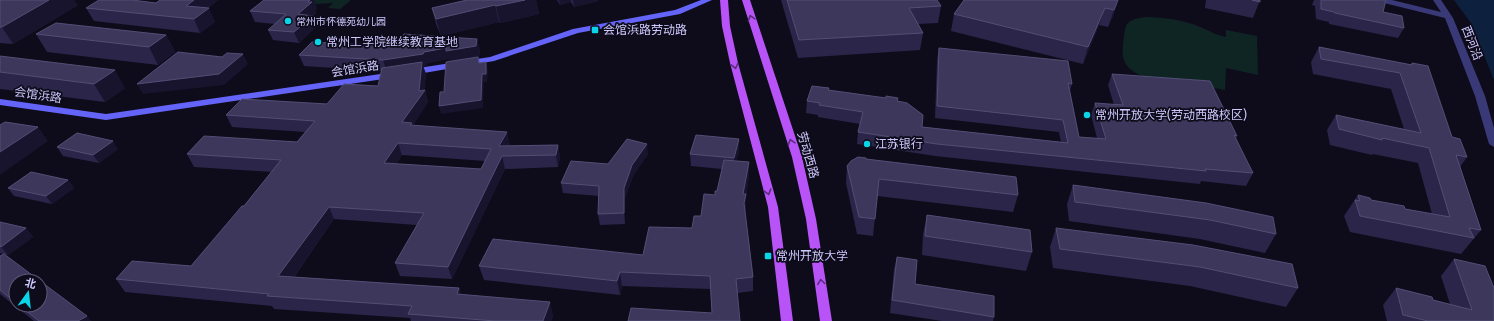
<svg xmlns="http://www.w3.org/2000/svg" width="1494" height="321" font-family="'Fira Sans','Noto Sans SC',sans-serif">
<rect width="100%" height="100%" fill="#0e0c1b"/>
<path fill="#0f2524" d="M 303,0 L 351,0 L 340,9 L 328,8 L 333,3 L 314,4 Z
M 1150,17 C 1167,18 1184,20 1200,27 C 1209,30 1215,35 1226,37 L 1226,30 L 1257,36 L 1258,75 L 1226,68 L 1225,90 C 1197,84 1150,87 1129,68 C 1126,65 1124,61 1123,57 C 1122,52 1124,28 1127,24 C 1132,18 1143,17 1150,17 Z"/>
<path fill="#0d213e" d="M 1454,0 L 1494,0 L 1494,80 L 1471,23 Z"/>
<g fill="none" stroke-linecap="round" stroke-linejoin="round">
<path fill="#3a3978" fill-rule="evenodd" d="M 1379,0 L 1392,0 L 1441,12 L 1433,0 L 1441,0 L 1453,18 L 1485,96 L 1494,128 L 1494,147 L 1489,144 L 1475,96 L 1445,18 L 1380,2 Z"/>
<path fill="#6564f8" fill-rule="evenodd" d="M 701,0 L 712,0 L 680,14 L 578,33 L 494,61 L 412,75 L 408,72 L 412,69 L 490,57 L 573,29 L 675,10 Z
M 394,72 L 398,75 L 397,77 L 106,120 L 0,105 L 0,99 L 106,114 Z"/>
<path fill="#b854f7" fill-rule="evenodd" d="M 720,0 L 728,0 L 730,26 L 738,63 L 778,207 L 793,321 L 781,321 L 768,207 L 730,63 L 722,26 Z
M 742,0 L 750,0 L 802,157 L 816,219 L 832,321 L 820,321 L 806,219 L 792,157 Z"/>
</g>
<path fill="#2b2549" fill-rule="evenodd" d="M 0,0 L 78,5 L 13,44 L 0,43 Z
M 160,0 L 218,0 L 208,8 L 215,22 L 200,33 L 94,21 L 86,8 L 156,3 Z
M 467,0 L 536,0 L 539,14 L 500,23 L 499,22 L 441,36 L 436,24 L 432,8 Z
M 557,0 L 597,0 L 598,1 L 574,7 L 571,2 L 560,5 Z
M 781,0 L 937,0 L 941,6 L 938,23 L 918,24 L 923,33 L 920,50 L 798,58 Z
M 1118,0 L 1113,16 L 1108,27 L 1099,25 L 1083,64 L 951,31 L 954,14 Z
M 1206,0 L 1260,0 L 1253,18 L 1205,8 Z
M 1314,0 L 1386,0 L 1383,12 L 1404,28 L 1398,38 L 1329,24 L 1329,22 L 1316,19 L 1315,6 L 1312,5 Z
M 317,8 L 315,10 L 316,13 L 313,16 L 317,26 L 299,43 L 273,40 L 268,30 L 275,24 L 255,22 L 250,11 Z
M 36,34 L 166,35 L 175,52 L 158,65 L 47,52 Z
M 393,46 L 480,50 L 479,57 L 448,59 L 427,63 L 427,65 L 423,66 L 426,74 L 424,90 L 425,90 L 428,102 L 413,125 L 413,126 L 510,144 L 509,146 L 558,145 L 560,157 L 558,167 L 505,169 L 452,279 L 400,276 L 395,263 L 417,225 L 334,219 L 294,277 L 459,288 L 461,294 L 553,315 L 551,321 L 411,321 L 410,318 L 274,309 L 272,306 L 125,292 L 116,279 L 191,266 L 244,206 L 272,172 L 194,167 L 187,154 L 297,142 L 305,132 L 232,127 L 226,115 L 327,104 L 378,86 L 381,71 L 304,66 L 299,55 ZM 402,155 L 485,161 L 481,169 L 396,164 Z
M 1319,47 L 1411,65 L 1412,63 L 1452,137 L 1467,157 L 1460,167 L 1481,230 L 1461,254 L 1350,232 L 1344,216 L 1358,195 L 1371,200 L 1405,209 L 1432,214 L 1418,163 L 1373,154 L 1372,155 L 1330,145 L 1327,130 L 1336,115 L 1404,129 L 1391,89 L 1313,74 L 1311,62 Z
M 939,48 L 1072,84 L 1070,90 L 1079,137 L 1097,138 L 1091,115 L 1095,103 L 1114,105 L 1108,85 L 1112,74 L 1237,136 L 1236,138 L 1253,173 L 1246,186 L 1201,181 L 1200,184 L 935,156 L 857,144 L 858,132 L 860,124 L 818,117 L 818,115 L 806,113 L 807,101 L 829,90 L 922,127 L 1061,142 L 1059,132 L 935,118 L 937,60 Z
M 0,56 L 125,88 L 105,102 L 0,89 Z
M 57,147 L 118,149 L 99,163 L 63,156 Z
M 739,151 L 736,161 L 749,175 L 746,196 L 746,208 L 745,212 L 753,277 L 753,291 L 737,293 L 712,313 L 710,289 L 622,286 L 620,295 L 484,280 L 479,266 L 643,255 L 692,228 L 701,216 L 717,191 L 722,169 L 691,166 L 690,154 Z
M 648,154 L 633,176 L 625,198 L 625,224 L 600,225 L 598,214 L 599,196 L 563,193 L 561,183 L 608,164 Z
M 866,159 L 1018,195 L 1013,212 L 877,196 L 873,236 L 857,234 L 846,183 L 847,166 Z
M 68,180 L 74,188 L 52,204 L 14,196 L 8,188 Z
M 1073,185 L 1276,234 L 1265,253 L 1200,239 L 1069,221 L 1067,204 Z
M 927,215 L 1032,252 L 1026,271 L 922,255 L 923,234 Z
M 0,222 L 26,228 L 33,237 L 8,255 L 4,254 L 91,321 L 34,321 L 0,294 L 0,256 L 3,254 L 0,253 ZM 16,281 L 40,305 L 16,305 Z
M 1056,228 L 1298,288 L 1286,307 L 1190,286 L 1053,268 L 1050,247 Z
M 897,257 L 915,284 L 994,317 L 993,321 L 942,321 L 890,313 L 894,269 Z
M 1454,259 L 1494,321 L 1387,321 L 1383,305 L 1396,288 L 1433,300 L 1450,304 L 1441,276 Z"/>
<path fill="#18142e" d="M 49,0 L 74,0 L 78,5 L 13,44 L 2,27 Z
M 194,0 L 218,0 L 193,19 L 186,6 Z
M 310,0 L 314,0 L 317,8 L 315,10 L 316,13 L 302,25 L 298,14 Z
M 525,0 L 536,0 L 539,14 L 500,23 L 496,6 Z
M 559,0 L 571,0 L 571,2 L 560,5 Z
M 573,0 L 597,0 L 598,1 L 574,7 Z
M 1118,0 L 1113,16 L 1108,27 L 1114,10 Z
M 495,5 L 499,22 L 441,36 L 436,19 Z
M 209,8 L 215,22 L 200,33 L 194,19 Z
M 1105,8 L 1099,25 L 1083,64 L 1088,47 Z
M 313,16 L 317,26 L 299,43 L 294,32 Z
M 166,35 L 175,52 L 158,65 L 149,47 Z
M 477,39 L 480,50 L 479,57 L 449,62 L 448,59 L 427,63 L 427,65 L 423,66 L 426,74 L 424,91 L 425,90 L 428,102 L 413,125 L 416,135 L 406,134 L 383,60 L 424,52 Z
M 243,54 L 248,64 L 224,85 L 143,94 L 137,84 Z
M 486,62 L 488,70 L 487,82 L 484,82 L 483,108 L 441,114 L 439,106 L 482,74 Z
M 115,70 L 125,88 L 105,102 L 94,84 Z
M 38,127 L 48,141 L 0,175 L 0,152 Z
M 507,132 L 510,144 L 504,156 L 502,156 L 505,169 L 452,279 L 448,267 L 499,146 Z
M 739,139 L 739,151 L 734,170 L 734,158 Z
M 113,141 L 118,149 L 99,163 L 93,155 Z
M 398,143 L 402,155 L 388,176 L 384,163 Z
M 647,144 L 648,154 L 633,176 L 625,198 L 625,224 L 624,213 L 624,188 L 632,165 Z
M 558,145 L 560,157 L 558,167 L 556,155 Z
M 749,162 L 749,175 L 746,196 L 746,208 L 744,217 L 743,194 Z
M 68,180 L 74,188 L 52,204 L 46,196 Z
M 329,207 L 334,219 L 285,289 L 278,276 Z
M 26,228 L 33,237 L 8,255 L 1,247 Z
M 620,272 L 622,286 L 620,295 L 617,281 Z
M 459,288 L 463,301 L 457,294 Z
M 550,302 L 553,315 L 551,321 L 543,321 Z
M 87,316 L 91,321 L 78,321 Z"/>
<path fill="#3d375c" stroke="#534e75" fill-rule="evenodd" d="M 0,0 L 49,0 L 2,27 L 0,27 Z
M 99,0 L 132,0 L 156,3 L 160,0 L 194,0 L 186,6 L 209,8 L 194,19 L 86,8 Z
M 264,0 L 310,0 L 308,2 L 312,2 L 298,14 L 313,16 L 294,32 L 268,30 L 286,14 L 250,11 Z
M 467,0 L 525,0 L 496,6 L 495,5 L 436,19 L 432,8 Z
M 787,0 L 937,0 L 941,6 L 909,8 L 923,33 L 799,40 Z
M 964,0 L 1118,0 L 1114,10 L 1105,8 L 1088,47 L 954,14 Z
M 1252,0 L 1260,0 L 1260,2 Z
M 1321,0 L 1386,0 L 1383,12 L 1402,16 L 1404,28 L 1335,13 L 1334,12 L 1321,9 Z
M 56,23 L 166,35 L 149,47 L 36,34 Z
M 404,34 L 477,39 L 476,46 L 446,51 L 446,48 L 424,52 L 423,54 L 383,60 L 299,55 L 312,42 L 393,46 Z
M 1319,47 L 1412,65 L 1412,63 L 1428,66 L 1452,137 L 1460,139 L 1467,157 L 1456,155 L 1481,230 L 1469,228 L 1474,238 L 1360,216 L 1355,200 L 1360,201 L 1358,195 L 1370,198 L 1371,200 L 1404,206 L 1405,209 L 1450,217 L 1429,148 L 1382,138 L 1382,140 L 1339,129 L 1336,115 L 1421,133 L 1400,73 L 1321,59 Z
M 939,48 L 1068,61 L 1072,84 L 1068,83 L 1079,137 L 1106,139 L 1095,103 L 1123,105 L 1112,74 L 1210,81 L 1237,136 L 1234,135 L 1253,173 L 1205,169 L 1206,171 L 937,144 L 858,132 L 863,112 L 819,105 L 820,103 L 807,101 L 812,86 L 829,88 L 828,90 L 886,98 L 886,96 L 898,98 L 897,101 L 907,103 L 923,115 L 922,127 L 1068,143 L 1063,120 L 937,106 Z
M 178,52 L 222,57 L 227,53 L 243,54 L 219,74 L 137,84 Z
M 0,56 L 115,70 L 94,84 L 0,72 Z
M 478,57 L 479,63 L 486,62 L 486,74 L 482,74 L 481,100 L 439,106 L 440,92 L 444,92 L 446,62 Z
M 422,62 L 419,91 L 425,90 L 402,122 L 412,123 L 410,125 L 507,132 L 499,146 L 558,145 L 556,155 L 502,156 L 448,267 L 395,263 L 424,213 L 329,207 L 278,276 L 459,288 L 457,294 L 550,302 L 543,321 L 495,321 L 408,314 L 412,306 L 267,296 L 269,294 L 116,279 L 132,261 L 191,266 L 242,206 L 244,206 L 281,160 L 187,154 L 204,136 L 297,142 L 315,121 L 226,115 L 242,99 L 327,104 L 344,84 L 378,86 L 382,68 ZM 398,143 L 491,149 L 481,169 L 384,163 Z
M 5,122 L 38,127 L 0,152 L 0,125 Z
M 77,133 L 113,141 L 93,155 L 57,147 Z
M 696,135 L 739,139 L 734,158 L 690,154 Z
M 627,139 L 647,144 L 632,165 L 624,188 L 624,213 L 598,214 L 599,186 L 561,183 L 571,161 L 608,164 Z
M 858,157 L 866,158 L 866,159 L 1016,177 L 1018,195 L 879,179 L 875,219 L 859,217 L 847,166 L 851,161 Z
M 724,160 L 749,162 L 743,194 L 746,194 L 744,203 L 753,277 L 736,279 L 740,321 L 628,321 L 631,308 L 712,313 L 710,276 L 620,272 L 617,281 L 479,266 L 493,239 L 643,255 L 649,227 L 692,228 L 694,216 L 701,216 L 704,194 L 715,195 L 715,191 L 717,191 Z
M 31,172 L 68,180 L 46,196 L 8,188 Z
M 1073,185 L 1206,203 L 1273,217 L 1276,234 L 1210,220 L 1075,202 Z
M 927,215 L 1030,230 L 1032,252 L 925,236 Z
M 0,222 L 26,228 L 1,247 L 0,246 Z
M 1056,228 L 1193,245 L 1292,264 L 1298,288 L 1200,267 L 1060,249 Z
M 4,254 L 87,316 L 78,321 L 39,321 L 19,305 L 40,305 L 40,281 L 16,281 L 16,303 L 0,290 L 0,256 Z
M 897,257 L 917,260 L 915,284 L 994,296 L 994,317 L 892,300 Z
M 1454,259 L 1485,266 L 1494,288 L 1494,321 L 1428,321 L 1403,315 L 1396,288 L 1432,297 L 1433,300 L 1472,310 Z"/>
<defs><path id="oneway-chevron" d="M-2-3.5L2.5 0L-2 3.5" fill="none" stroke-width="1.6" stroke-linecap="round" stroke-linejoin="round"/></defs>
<g stroke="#5a2c7e">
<use href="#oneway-chevron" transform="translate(751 18) rotate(-108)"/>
<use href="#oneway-chevron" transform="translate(735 66) rotate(76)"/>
<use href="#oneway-chevron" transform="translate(791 142) rotate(-108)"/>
<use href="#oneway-chevron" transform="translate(768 192) rotate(74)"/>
<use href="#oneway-chevron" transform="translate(821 282) rotate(-98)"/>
</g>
<g fill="#0ad4e7" stroke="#0e0c1b" stroke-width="1.5">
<circle cx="288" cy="21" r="4"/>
<rect x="591" y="26" width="8" height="8" rx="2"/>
<circle cx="318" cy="42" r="4"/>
<circle cx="1087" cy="115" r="4"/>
<circle cx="867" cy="144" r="4"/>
<rect x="764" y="252" width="8" height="8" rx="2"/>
</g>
<g text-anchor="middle" stroke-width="3.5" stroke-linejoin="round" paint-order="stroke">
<g font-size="10" fill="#cdc8fd" stroke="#0e0c1b" text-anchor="start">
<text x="296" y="25">常州市怀德苑幼儿园</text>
</g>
<g font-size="12" fill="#cdc8fd" stroke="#0e0c1b" text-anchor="start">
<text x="603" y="34">会馆浜路劳动路</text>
<text x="326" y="46">常州工学院继续教育基地</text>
<text x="1095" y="119">常州开放大学(劳动西路校区)</text>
<text x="875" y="148">江苏银行</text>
<text x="776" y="260">常州开放大学</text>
</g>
<g font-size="12" fill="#cdc8fd" stroke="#0e0c1b">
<text transform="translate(1472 43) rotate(69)" y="4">西河沿</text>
<text transform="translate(355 69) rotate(-9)" y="4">会馆浜路</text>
<text transform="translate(38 95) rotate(8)" y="4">会馆浜路</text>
<text transform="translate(808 155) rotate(74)" y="4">劳动西路</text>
</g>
</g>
<g transform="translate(28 293) rotate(15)"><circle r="19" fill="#0e0c1b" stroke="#5a5775"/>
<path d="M0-3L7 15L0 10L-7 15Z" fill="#0ad4e7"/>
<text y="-6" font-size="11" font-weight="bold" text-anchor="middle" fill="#cdc8fd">北</text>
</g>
</svg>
